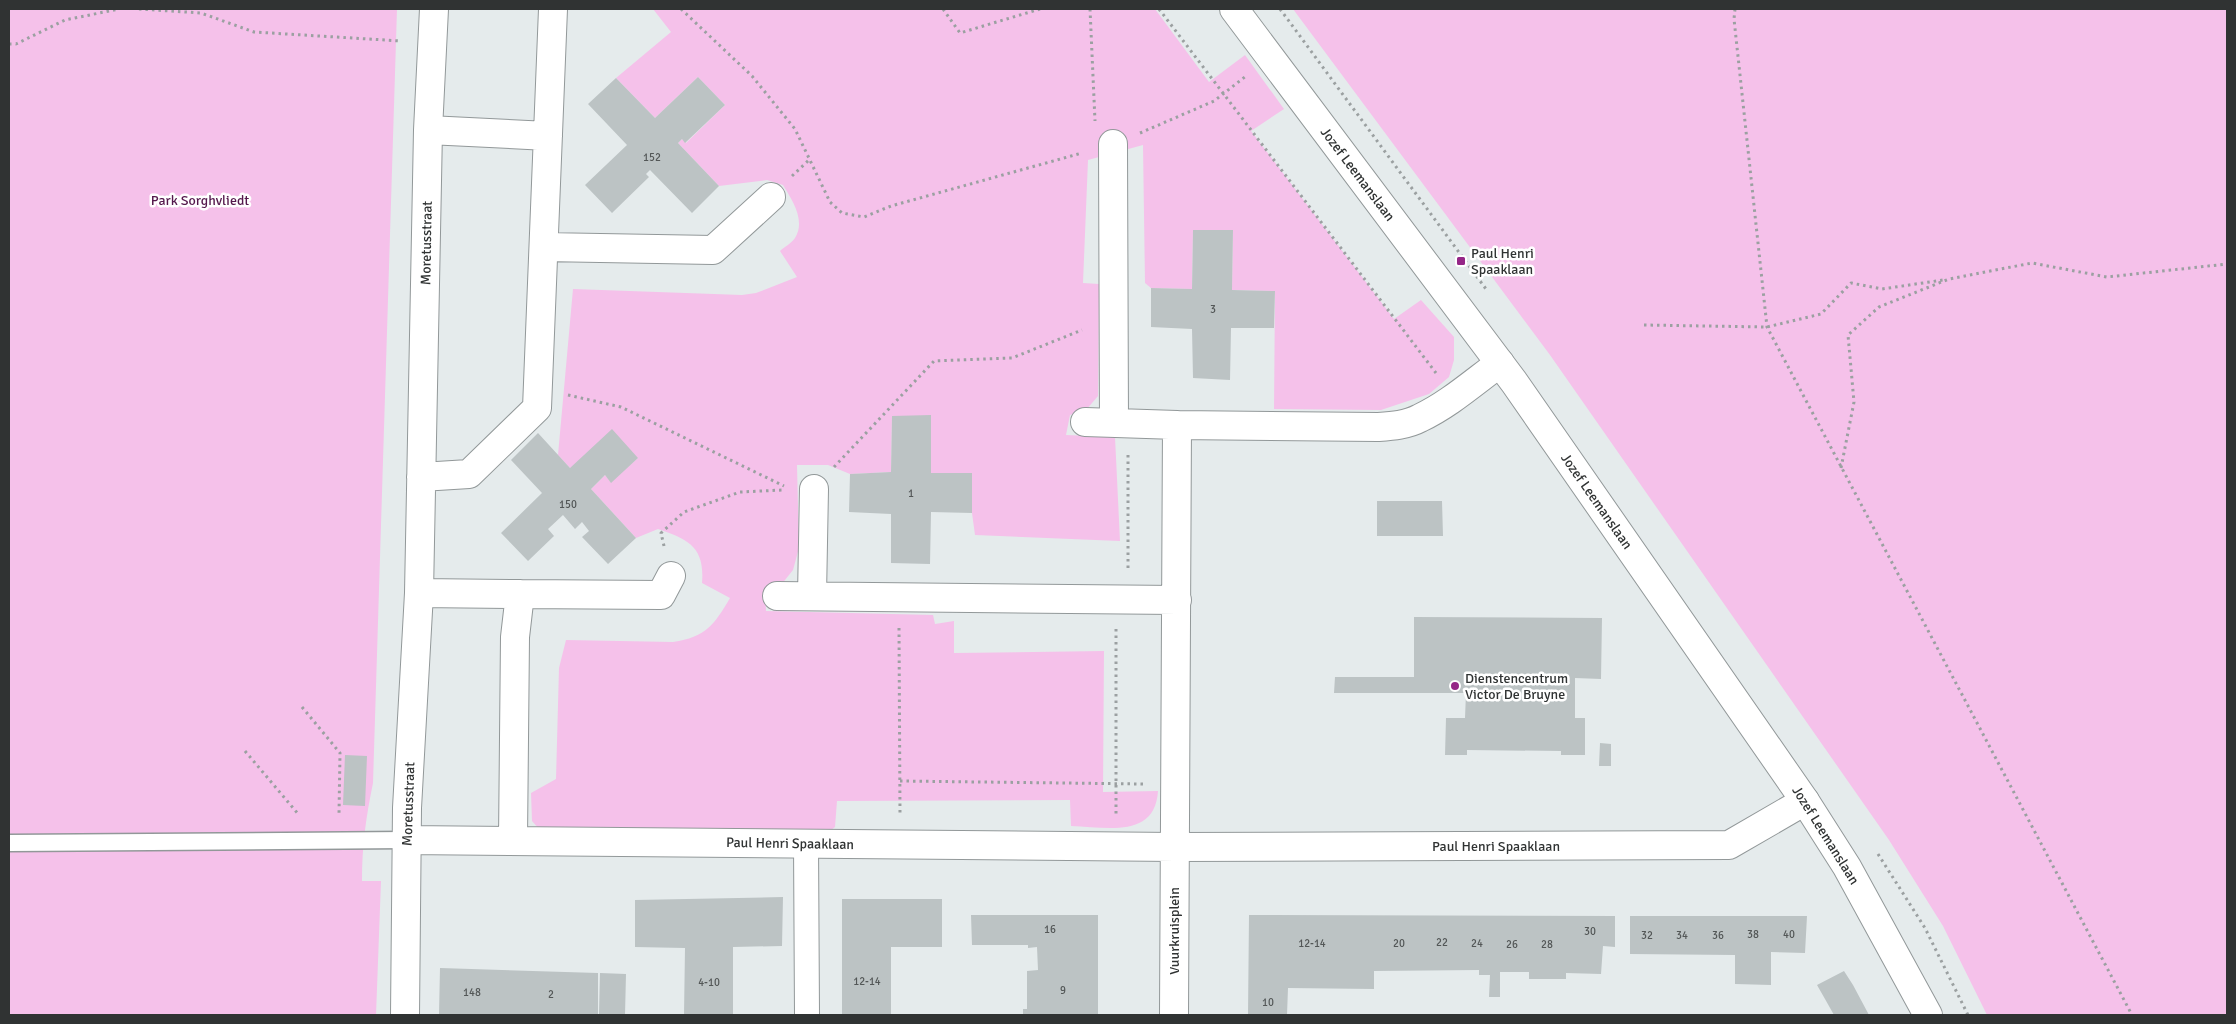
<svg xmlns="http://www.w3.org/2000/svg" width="2236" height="1024" font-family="Signika,sans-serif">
<rect width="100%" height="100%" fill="#e5ebec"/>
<path fill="#f5c1ea" d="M 9,9 L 397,9 L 373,783 C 366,817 362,845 362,881 L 381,881 L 376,1015 L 9,1015 Z
M 653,9 L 1155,9 L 1209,82 L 1245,55 L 1284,109 L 1251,131 L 1394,319 L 1421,300 L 1454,337 L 1454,360 L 1449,377 L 1429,394 L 1381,410 L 1274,409 L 1275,291 L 1232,290 L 1233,230 L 1193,230 L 1192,289 L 1151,288 L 1145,283 L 1143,145 L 1088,160 L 1083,283 L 1099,284 L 1098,396 L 1086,410 L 1070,415 L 1066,435 L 1115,437 L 1120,541 L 975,535 L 972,513 L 972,473 L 931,473 L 892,416 L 891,472 L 850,474 L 828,465 L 797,465 L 799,548 L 793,570 L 781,585 L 765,588 L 766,611 L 933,615 L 935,624 L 954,621 L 954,653 L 1104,651 L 1103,792 L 1158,791 C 1155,839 1106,827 1071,826 L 1070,800 L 837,801 L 835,827 L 827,833 L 540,830 L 532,821 L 531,793 L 556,779 L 559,668 L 566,640 L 673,642 C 706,637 714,625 730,598 L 702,583 C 705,547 688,539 658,529 L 636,538 L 591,489 L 605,475 L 611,482 L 638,458 L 570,468 L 558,455 L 573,289 L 742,295 L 756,293 L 797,277 L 780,251 C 784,247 792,243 795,238 C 806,220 792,200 783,185 L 767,180 L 719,186 L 678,143 L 682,139 L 686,143 L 725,105 L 698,77 L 655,118 L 616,78 L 671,32 Z
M 1293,9 L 2227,9 L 2227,1015 L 1987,1015 L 1943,926 L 1889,840 L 1550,355 Z"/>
<path fill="#bcc3c4" d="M 698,77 L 725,105 L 685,143 L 682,139 L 678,143 L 719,186 L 692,213 L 650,170 L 646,174 L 649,177 L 612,213 L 585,185 L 627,145 L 588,104 L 616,78 L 655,118 Z
M 1193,230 L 1233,230 L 1232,290 L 1275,291 L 1274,328 L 1231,328 L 1230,380 L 1193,378 L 1192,329 L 1151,327 L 1151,288 L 1192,289 Z
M 931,415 L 931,473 L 972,473 L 972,513 L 931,512 L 930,564 L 891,563 L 891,514 L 849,512 L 850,474 L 891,472 L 892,416 Z
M 612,429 L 638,458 L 611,483 L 605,475 L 591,489 L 636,538 L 608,564 L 582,537 L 589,531 L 582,522 L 575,529 L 563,515 L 548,529 L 554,536 L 528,561 L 501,533 L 542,493 L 511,460 L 538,433 L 570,468 Z
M 1377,501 L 1442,501 L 1443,536 L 1377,536 Z
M 1414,617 L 1602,618 L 1601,679 L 1575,678 L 1575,718 L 1585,718 L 1585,755 L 1561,755 L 1561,751 L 1467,750 L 1467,755 L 1445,755 L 1446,718 L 1465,718 L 1466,693 L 1334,693 L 1335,677 L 1414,677 Z
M 1600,743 L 1611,744 L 1611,766 L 1599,766 Z
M 345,755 L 367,756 L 365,806 L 343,805 Z
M 783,897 L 782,946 L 733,947 L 733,1015 L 684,1015 L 685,948 L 635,947 L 635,900 Z
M 842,899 L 942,899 L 942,947 L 891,947 L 891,1015 L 842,1015 Z
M 971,915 L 1098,915 L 1098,1015 L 1023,1015 L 1023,1009 L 1027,1009 L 1027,971 L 1038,970 L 1037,947 L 1028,948 L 1028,945 L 972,945 Z
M 1249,915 L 1615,916 L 1615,947 L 1603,946 L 1601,974 L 1566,973 L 1566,979 L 1529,979 L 1529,972 L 1500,972 L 1500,997 L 1489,997 L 1490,975 L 1479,975 L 1479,970 L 1374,971 L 1374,989 L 1288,988 L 1287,1015 L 1248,1015 Z
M 1630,916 L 1807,916 L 1805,953 L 1771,952 L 1771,985 L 1735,984 L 1735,955 L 1630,954 Z
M 440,968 L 598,973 L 598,1015 L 439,1015 Z
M 1844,971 L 1853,985 L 1869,1015 L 1834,1015 L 1825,999 L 1817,985 Z
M 600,973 L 626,974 L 625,1015 L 599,1014 Z"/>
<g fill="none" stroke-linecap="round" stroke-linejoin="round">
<defs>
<path id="service" d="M 9,843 L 406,840"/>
<path id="pedestrian" d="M 806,843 L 807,1015"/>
<path id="minor" d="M 428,130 L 548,136
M 1113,144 L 1114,423
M 544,247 L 713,250 L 771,197
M 1085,422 L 1177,425
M 421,477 L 469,474 L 537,408 L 553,9
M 419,593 L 520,594 L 515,637 L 513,840
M 520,594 L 661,595 L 671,576
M 777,596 L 1177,600
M 812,596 L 814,489
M 406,840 L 1175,847 L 1729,845 L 1805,801
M 405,1015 L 407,808 L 419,593 L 428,130 L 434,9
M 1174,1015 L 1177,425 L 1378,427 C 1392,426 1407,425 1420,418 C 1448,405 1474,382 1500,363"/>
<path id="tertiary" d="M 1234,9 L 1514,382 L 1805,801 L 1847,867 L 1928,1015"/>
</defs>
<use href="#service" stroke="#929899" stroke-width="19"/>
<use href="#pedestrian" stroke="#929899" stroke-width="26"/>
<use href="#minor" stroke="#929899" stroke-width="30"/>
<use href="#tertiary" stroke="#929899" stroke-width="30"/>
<path stroke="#9ba0a1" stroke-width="3" stroke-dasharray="2.5 4" stroke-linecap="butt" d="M 139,9 L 201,13 L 254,32 L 401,41
M 681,9 L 752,76 L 795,129 L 830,202 L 842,213 L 864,217 L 891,206 L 1082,153
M 943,9 L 960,33 L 1040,9
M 1090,9 L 1095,121
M 1159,9 L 1436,373
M 1280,9 L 1486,289
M 1735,9 L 1734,19 L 1767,327 L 2132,1015
M 9,44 L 16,44 L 65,20 L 119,9
M 1140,133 L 1214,101 L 1246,76
M 792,176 L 810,159
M 1644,325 L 1767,327 L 1821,314 L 1851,283 L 1882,289 L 1943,280
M 568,395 L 621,407 L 784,486
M 834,467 L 934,361 L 1012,358 L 1082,330
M 1841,468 L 1854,402 L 1848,335 L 1879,307 L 1949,279 L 2032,263 L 2107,277 L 2227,264
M 664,546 L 661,533 L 684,512 L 740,492 L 783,490
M 1128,568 L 1128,454
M 899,628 L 900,814
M 1116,629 L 1116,815
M 302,707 L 340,753 L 339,814
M 245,751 L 299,815
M 900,781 L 1144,784
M 1878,854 L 1925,928 L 1968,1015"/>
<use href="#service" stroke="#fff" stroke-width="16"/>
<use href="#pedestrian" stroke="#fff" stroke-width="24"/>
<use href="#minor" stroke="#fff" stroke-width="28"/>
<use href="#tertiary" stroke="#fff" stroke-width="28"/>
</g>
<g fill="#952687" stroke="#fff" stroke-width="2">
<rect x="1456" y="256" width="10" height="10" rx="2.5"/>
<circle cx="1455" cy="686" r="5"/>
</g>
<g text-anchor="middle" stroke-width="5" stroke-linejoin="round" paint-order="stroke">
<g font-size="11" fill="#535757">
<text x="652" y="161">152</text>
<text x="1213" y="313">3</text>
<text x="911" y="497">1</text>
<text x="568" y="508">150</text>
<text x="1050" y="933">16</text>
<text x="1590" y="935">30</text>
<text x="1753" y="938">38</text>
<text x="1789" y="938">40</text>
<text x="1647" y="939">32</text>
<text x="1682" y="939">34</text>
<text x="1718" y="939">36</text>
<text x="1442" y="946">22</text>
<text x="1312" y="947">12-14</text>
<text x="1399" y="947">20</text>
<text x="1477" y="947">24</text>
<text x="1512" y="948">26</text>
<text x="1547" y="948">28</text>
<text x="867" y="985">12-14</text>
<text x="709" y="986">4-10</text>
<text x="1063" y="994">9</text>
<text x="472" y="996">148</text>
<text x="551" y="998">2</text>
<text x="1268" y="1006">10</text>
</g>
<g font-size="14" fill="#303333" stroke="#fff">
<text transform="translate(1358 174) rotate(53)" y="5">Jozef Leemanslaan</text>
<text transform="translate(426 243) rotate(-89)" y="5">Moretusstraat</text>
<text transform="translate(1597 501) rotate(55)" y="5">Jozef Leemanslaan</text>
<text transform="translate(408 804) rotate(-88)" y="5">Moretusstraat</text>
<text transform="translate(1826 835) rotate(58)" y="5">Jozef Leemanslaan</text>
<text transform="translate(790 843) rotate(1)" y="5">Paul Henri Spaaklaan</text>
<text x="1496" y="851">Paul Henri Spaaklaan</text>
<text transform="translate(1174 931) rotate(-90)" y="5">Vuurkruisplein</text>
</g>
<g font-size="14" fill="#54184c" stroke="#fff">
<text x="200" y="205">Park Sorghvliedt</text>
</g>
<g font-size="14" fill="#303333" stroke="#fff" text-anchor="start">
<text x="1471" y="258">Paul Henri<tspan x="1471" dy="16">Spaaklaan</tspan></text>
<text x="1465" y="683">Dienstencentrum<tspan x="1465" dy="16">Victor De Bruyne</tspan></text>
</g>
</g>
<rect width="2236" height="1024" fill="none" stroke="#303333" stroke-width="20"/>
</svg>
